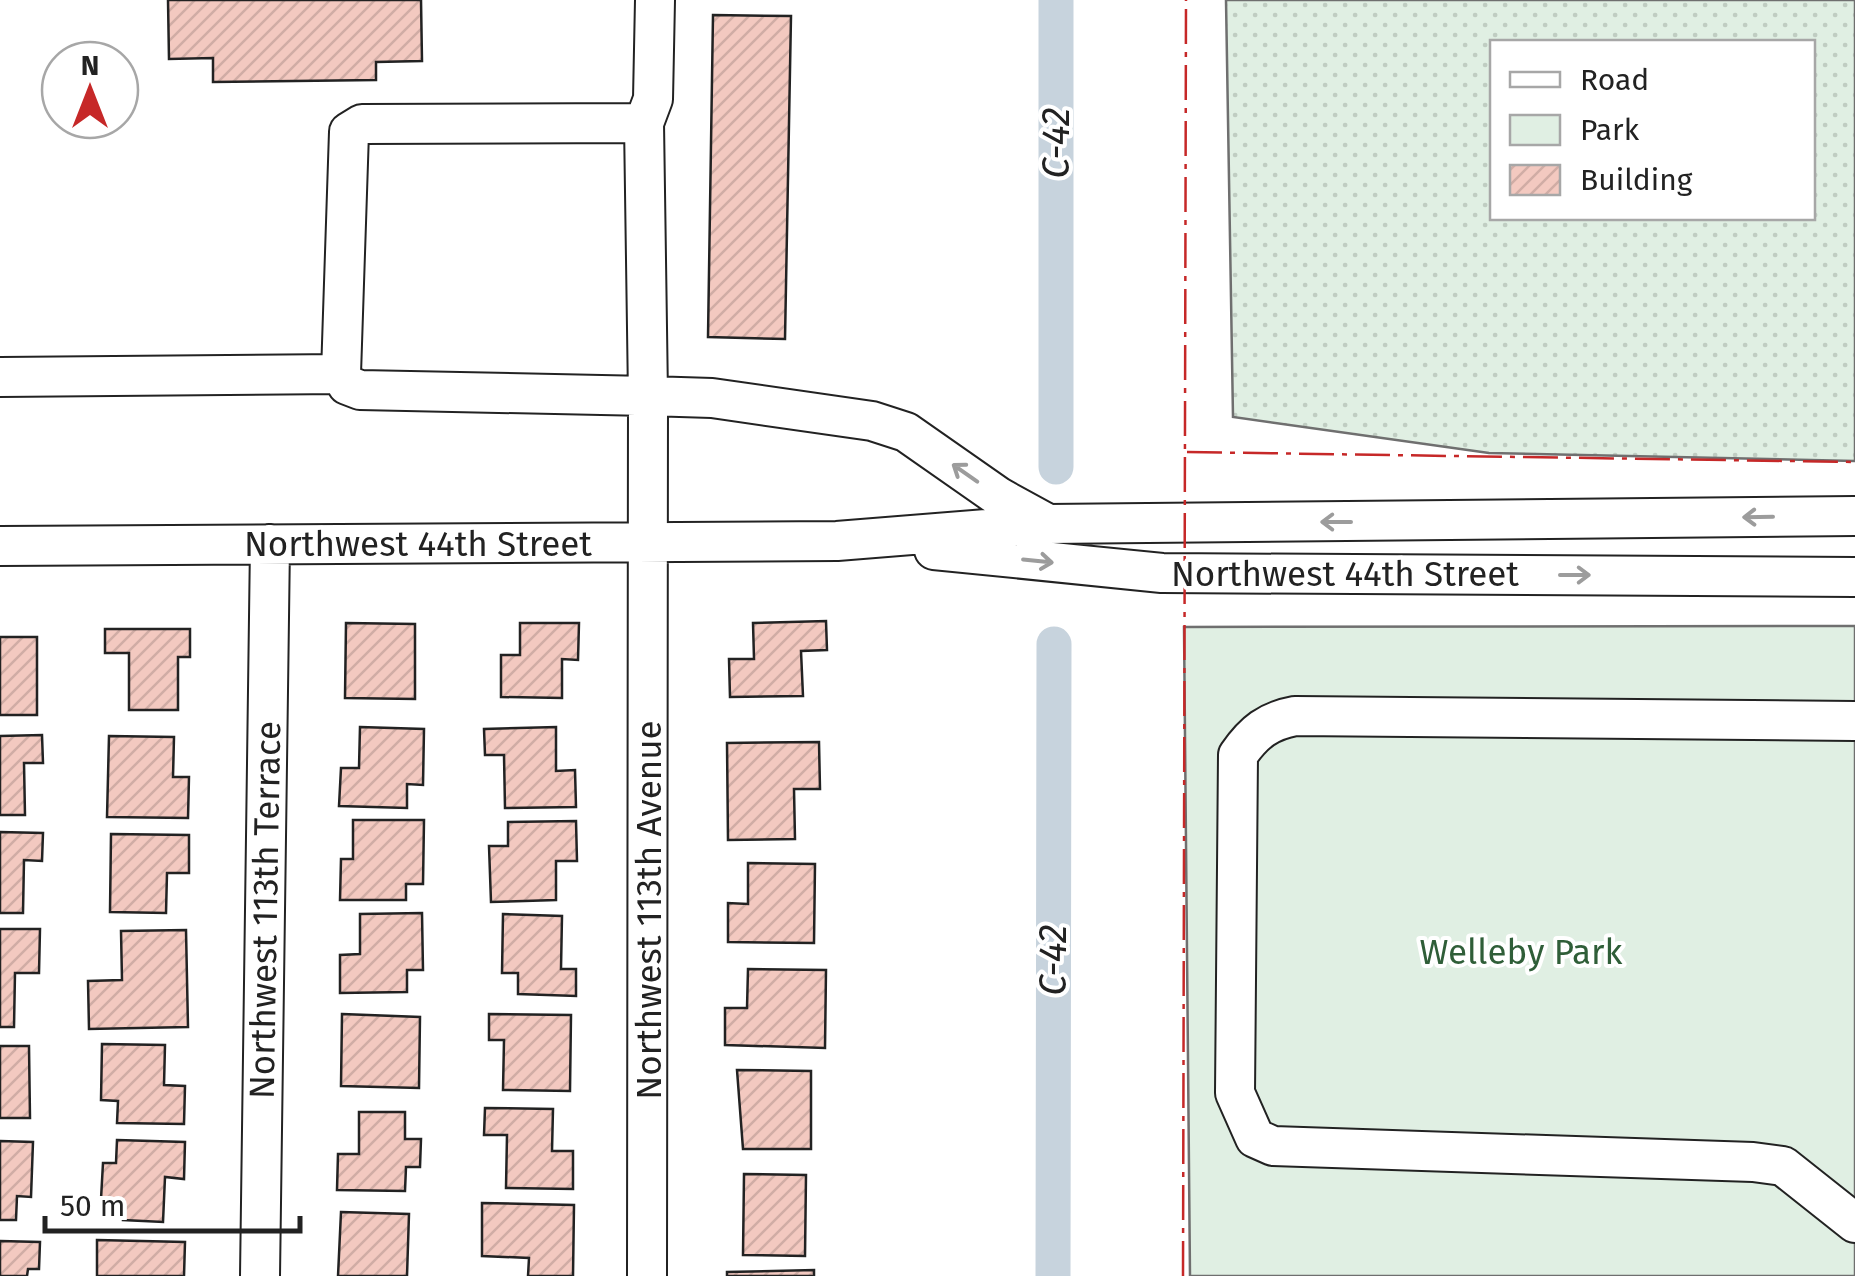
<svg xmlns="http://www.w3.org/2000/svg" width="1855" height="1276" font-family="'Fira Sans',sans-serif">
<defs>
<pattern id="grass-dots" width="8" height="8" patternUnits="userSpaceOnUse" patternTransform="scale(2.5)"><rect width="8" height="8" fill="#e0efe3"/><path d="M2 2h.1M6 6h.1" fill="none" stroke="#c0cdc2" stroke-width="1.8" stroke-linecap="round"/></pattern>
<pattern id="building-hatch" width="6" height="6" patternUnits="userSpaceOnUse" patternTransform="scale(2.5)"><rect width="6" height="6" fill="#f3c9c0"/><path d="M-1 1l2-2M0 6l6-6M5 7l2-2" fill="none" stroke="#d0aca5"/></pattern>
</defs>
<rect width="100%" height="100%" fill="#fff"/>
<path fill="url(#grass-dots)" stroke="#6f6f6f" stroke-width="2.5" fill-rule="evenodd" d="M 1226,0 L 1855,0 L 1855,461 L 1489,453 L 1233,417 ZM 1492,42 L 1812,42 L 1812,218 L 1492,218 Z"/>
<path fill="#e0efe3" stroke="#6f6f6f" stroke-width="2.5" d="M 1855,626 L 1855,1276 L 1190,1276 L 1184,627 Z"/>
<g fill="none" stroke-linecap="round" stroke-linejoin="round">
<path stroke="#c7d3dd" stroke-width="35" d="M 1056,467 L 1056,0
M 1053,1276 L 1054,644"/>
</g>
<path fill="url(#building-hatch)" stroke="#222" stroke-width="2.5" d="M 168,0 L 421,0 L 422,61 L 376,62 L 376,80 L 213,82 L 213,58 L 169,59 Z
M 713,15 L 791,16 L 785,339 L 708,337 Z
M 826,621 L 827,650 L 801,651 L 803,696 L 730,697 L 729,659 L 754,659 L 753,623 Z
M 346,623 L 415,624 L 415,699 L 345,698 Z
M 520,623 L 579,623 L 578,660 L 562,659 L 562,698 L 501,697 L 501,655 L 520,655 Z
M 105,629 L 190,629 L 190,657 L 178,657 L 178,710 L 129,710 L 129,653 L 105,653 Z
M 0,637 L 37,637 L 37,715 L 0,715 Z
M 360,727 L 424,729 L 423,785 L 407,784 L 407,808 L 339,806 L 341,768 L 359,768 Z
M 556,727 L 556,771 L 575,770 L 576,807 L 505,808 L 504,755 L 485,755 L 484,729 Z
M 42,735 L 43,763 L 24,763 L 25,815 L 0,815 L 0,736 Z
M 109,736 L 174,737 L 173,777 L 189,777 L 188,818 L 107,817 Z
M 819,742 L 820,789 L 794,789 L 795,839 L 728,840 L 727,743 Z
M 353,820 L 424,820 L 423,884 L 406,884 L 406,900 L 340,900 L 341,859 L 353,859 Z
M 576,821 L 577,861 L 556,861 L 556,900 L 491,902 L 489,846 L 508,846 L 508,822 Z
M 0,832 L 43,833 L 42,861 L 24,860 L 23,913 L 0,913 Z
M 111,834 L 189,835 L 189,873 L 167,873 L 166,913 L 110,912 Z
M 748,863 L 815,864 L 814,943 L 728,942 L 728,903 L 748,904 Z
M 422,913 L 423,970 L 407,970 L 407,992 L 340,993 L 340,955 L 360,954 L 360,914 Z
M 503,914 L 562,916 L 561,969 L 576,969 L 576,996 L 518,994 L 518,973 L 502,973 Z
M 0,929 L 40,929 L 39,973 L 15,973 L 14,1027 L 0,1027 Z
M 186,930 L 188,1027 L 89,1029 L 88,981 L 122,980 L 121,931 Z
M 748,969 L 826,970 L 825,1048 L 725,1045 L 725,1008 L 747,1008 Z
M 342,1014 L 420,1017 L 419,1088 L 341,1086 Z
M 489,1014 L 571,1015 L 570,1091 L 503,1090 L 504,1040 L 489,1040 Z
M 102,1044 L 165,1045 L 164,1085 L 185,1086 L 184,1124 L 117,1123 L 118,1101 L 101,1100 Z
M 0,1046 L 29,1046 L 30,1118 L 0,1118 Z
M 737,1070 L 811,1071 L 811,1149 L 743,1149 Z
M 485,1108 L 553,1109 L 552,1151 L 573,1151 L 573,1189 L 506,1188 L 507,1135 L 484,1135 Z
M 359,1112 L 405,1112 L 405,1139 L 421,1139 L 420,1167 L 406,1167 L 405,1191 L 337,1190 L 338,1154 L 359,1154 Z
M 117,1140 L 185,1142 L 184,1179 L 165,1177 L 163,1222 L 123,1220 L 124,1201 L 101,1199 L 103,1163 L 116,1163 Z
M 0,1141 L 33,1142 L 31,1197 L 17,1196 L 16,1220 L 0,1220 Z
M 744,1174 L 806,1175 L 805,1256 L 743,1255 Z
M 482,1203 L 574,1205 L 573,1276 L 528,1276 L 529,1258 L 482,1256 Z
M 341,1212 L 409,1214 L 407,1276 L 338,1276 Z
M 97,1240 L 185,1242 L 184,1276 L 97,1276 Z
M 0,1241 L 40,1242 L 39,1269 L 28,1269 L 27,1276 L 0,1276 Z
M 814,1270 L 814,1276 L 727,1276 L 727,1272 Z"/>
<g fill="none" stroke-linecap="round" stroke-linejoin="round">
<defs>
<path id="minor" d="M 644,123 L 362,124 L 349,132 L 341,374 L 347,385 L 360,390 L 648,396 L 644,123 L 653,99 L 655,0
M 0,377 L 341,374
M 0,546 L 837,541 L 1048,524 L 1855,516
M 934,550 L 1162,573 L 1855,577
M 1855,721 L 1295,716 C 1268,721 1254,732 1238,755 L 1235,1093 L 1255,1138 L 1273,1146 L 1753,1162 L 1783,1166 L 1855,1223
M 260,1276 L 270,544
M 647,1276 L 648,396 L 712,398 L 872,421 L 906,432 L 999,497 L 1048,524"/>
</defs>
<use href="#minor" stroke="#222" stroke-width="42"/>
<use href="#minor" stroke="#fff" stroke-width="38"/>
<path stroke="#c62828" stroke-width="2.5" stroke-dasharray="35 8 5 8" stroke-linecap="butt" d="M 1187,452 L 1855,462
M 1183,1276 L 1186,0"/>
</g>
<defs><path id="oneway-shaft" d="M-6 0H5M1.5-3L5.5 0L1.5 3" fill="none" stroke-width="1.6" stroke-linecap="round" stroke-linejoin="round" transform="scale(2.5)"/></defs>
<g stroke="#9c9c9c">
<use href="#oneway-shaft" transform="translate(965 473) rotate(-145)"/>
<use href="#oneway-shaft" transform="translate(1758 517) rotate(179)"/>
<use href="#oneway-shaft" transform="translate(1336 522) rotate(180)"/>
<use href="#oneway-shaft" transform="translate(1038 561) rotate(6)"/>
<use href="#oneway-shaft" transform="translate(1575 575)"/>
</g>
<g text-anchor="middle" stroke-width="8" stroke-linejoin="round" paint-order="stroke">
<g font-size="35" fill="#222" stroke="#fff">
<text x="418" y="556">Northwest 44th Street</text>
<text x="1345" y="586">Northwest 44th Street</text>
<text transform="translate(265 910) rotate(-89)" y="12">Northwest 113th Terrace</text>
<text transform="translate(649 910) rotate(-90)" y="12">Northwest 113th Avenue</text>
</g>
<g font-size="35" fill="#2f5e38" stroke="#fff">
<text x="1521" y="964">Welleby Park</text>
</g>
<g font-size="38" font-style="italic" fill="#222" stroke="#fff">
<text transform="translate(1056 143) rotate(-90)" y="13">C-42</text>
<text transform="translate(1053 960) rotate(-90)" y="13">C-42</text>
</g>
</g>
<rect x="1490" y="40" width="325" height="180" fill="#ffffff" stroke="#a7a7a7" stroke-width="2.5"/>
<rect x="1510" y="72" width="50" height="15" fill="#ffffff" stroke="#a7a7a7" stroke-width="2.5"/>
<text x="1580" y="90" font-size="30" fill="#222222">Road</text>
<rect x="1510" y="115" width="50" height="30" fill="#e0efe3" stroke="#a7a7a7" stroke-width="2.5"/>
<text x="1580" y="140" font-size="30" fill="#222222">Park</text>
<rect x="1510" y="165" width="50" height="30" fill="url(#building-hatch)" stroke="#a7a7a7" stroke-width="2.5"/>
<text x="1580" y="190" font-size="30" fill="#222222">Building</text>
<g transform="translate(90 90)"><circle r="48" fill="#ffffff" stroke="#a7a7a7" stroke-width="2.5"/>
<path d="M0-8L18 38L0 25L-18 38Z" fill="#c62828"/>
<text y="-15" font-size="28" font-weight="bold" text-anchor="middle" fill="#222222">N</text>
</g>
<path d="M45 1216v15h255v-15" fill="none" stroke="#222222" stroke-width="5"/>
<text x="60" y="1216" font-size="30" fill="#222222" stroke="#ffffff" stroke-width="8" paint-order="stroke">50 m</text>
</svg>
